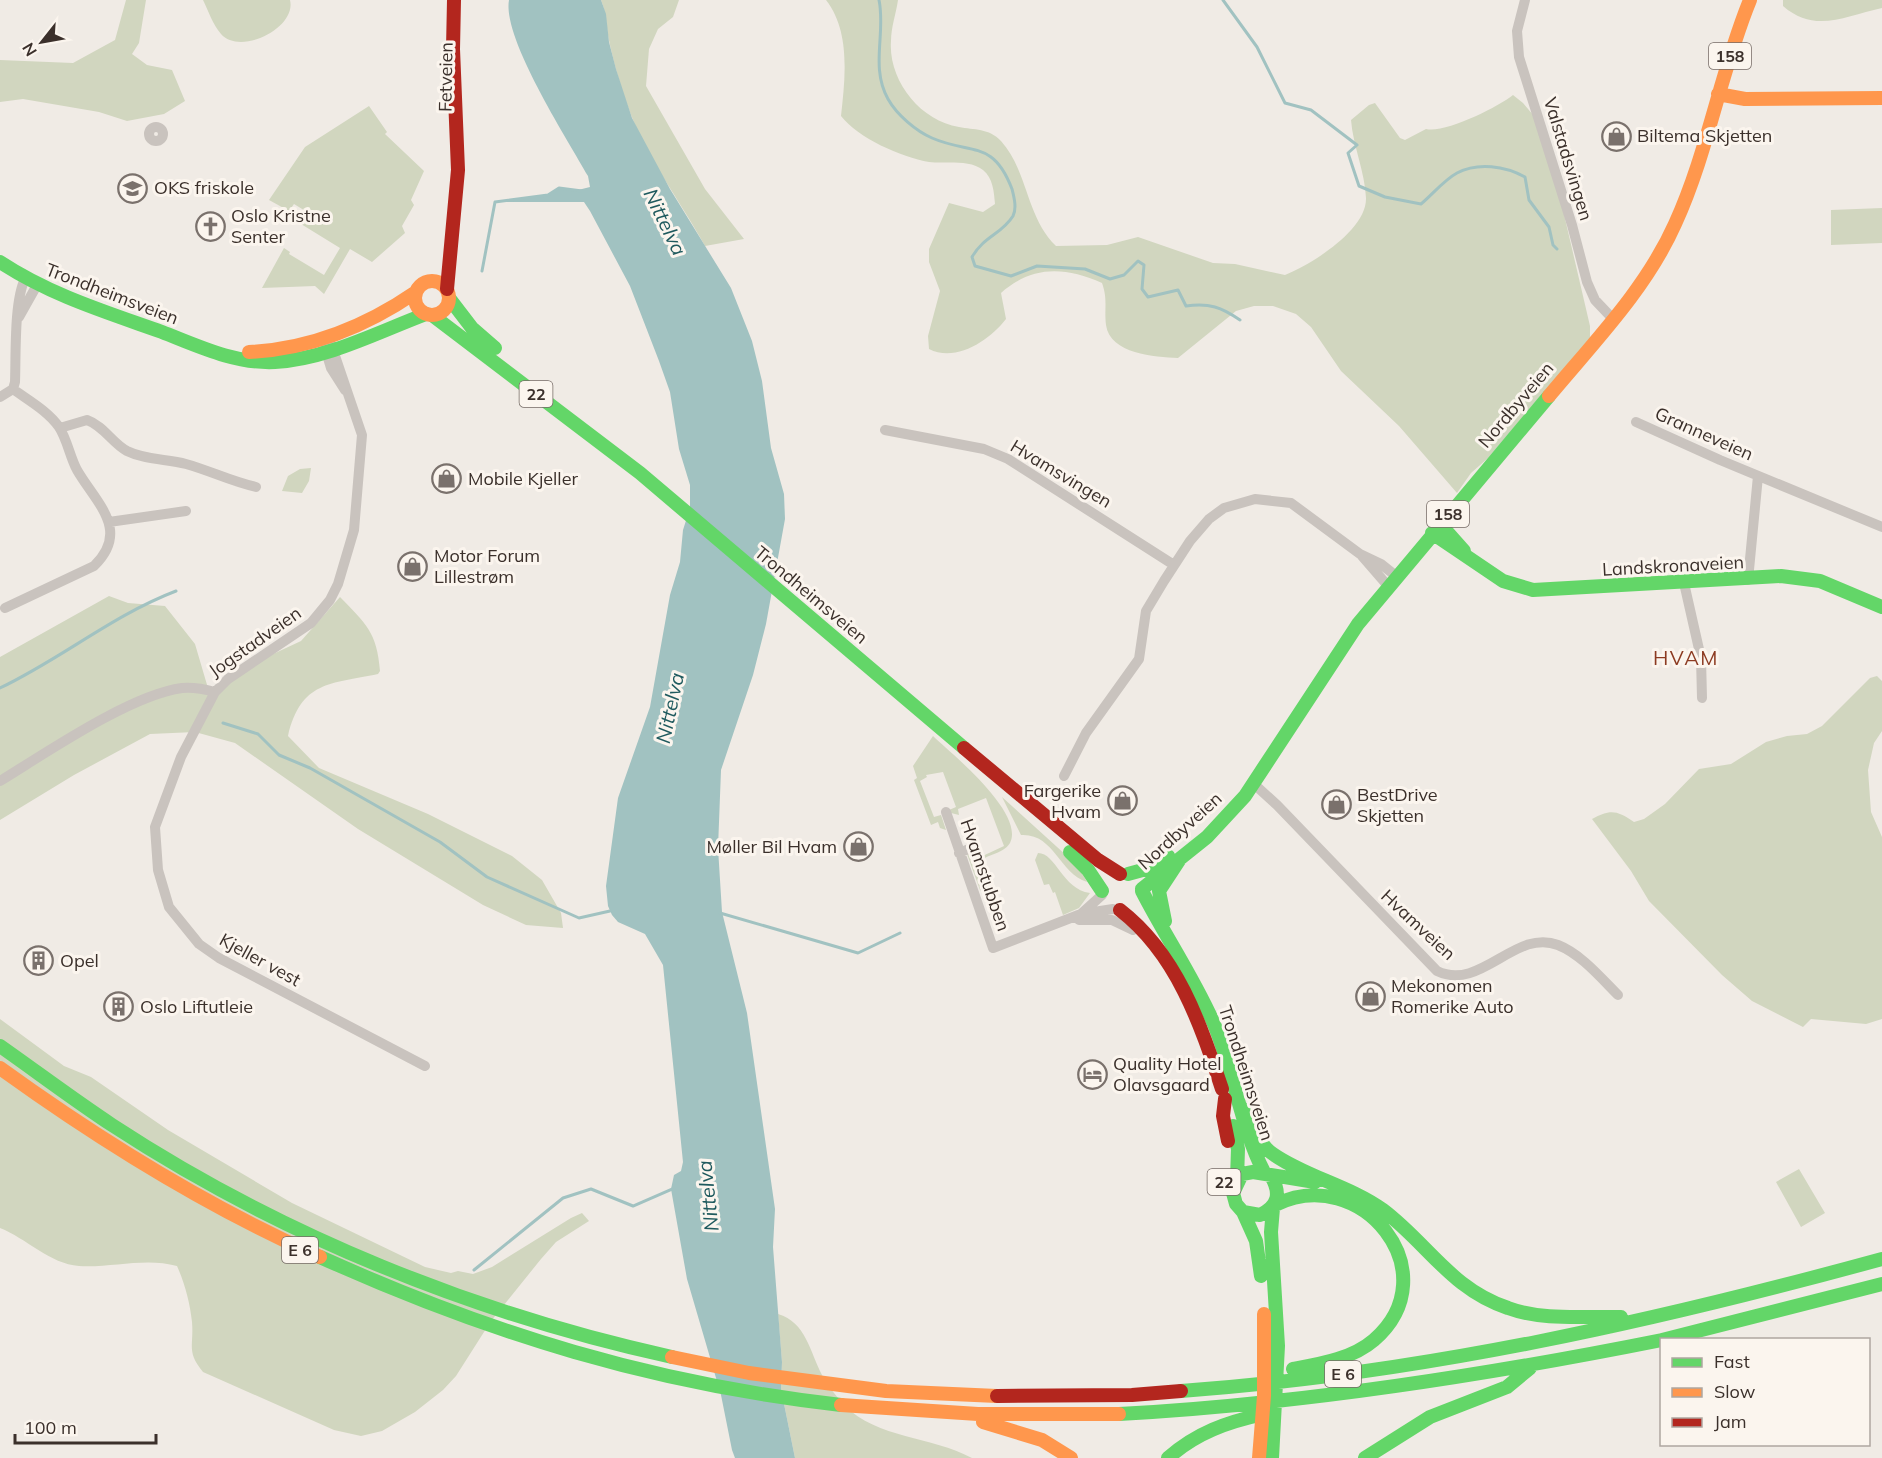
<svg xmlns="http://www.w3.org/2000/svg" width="1882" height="1458" font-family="Mulish,sans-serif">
<rect width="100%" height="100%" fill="#f0ebe5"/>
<path fill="#d1d6bf" d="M 126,0 L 146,0 L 139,43 L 132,54 L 147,65 L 172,70 L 185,101 L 164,114 L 127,121 L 99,112 L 23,99 L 0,102 L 0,60 L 73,63 L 115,40 Z
M 203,0 L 290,0 C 297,28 240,56 221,34 C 213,25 208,10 203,0 Z
M 601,0 L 679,0 L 673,17 L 658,29 L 649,49 L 646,86 L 705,189 L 744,239 L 705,246 C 681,202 649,161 631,115 C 622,92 615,68 610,45 C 606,29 607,15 601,0 Z
M 826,0 L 898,0 C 896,14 891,27 891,41 C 888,80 920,121 959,127 C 974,130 989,128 1001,141 C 1028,171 1026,217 1056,246 L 1107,245 L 1138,237 L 1213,263 L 1235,264 L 1285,275 C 1312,264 1367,230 1366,198 C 1365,172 1353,146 1351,120 L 1369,105 L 1375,103 L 1400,138 L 1405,140 L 1426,129 C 1444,134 1498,107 1513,95 L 1523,103 L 1534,116 L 1563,210 L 1590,326 L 1590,338 L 1487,459 L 1471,473 L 1457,493 L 1399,426 L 1341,371 L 1311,327 L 1296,314 L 1273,306 L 1254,306 L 1236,311 L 1178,358 C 1155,357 1110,354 1106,325 C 1104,308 1108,300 1102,283 C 1065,267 1033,265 1001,293 L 1006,319 C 990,340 956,363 929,349 L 928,336 L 940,291 L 929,262 L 929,249 L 949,203 L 983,212 L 995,204 C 994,192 993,178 983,170 C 969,159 945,164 929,162 C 901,157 858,138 841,116 C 845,79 851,32 826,0 Z
M 1783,0 L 1882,0 L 1882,8 C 1845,16 1815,34 1783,6 Z
M 369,106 L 387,132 L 385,134 L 424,171 L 411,200 L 414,205 L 402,226 L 405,233 L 372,262 L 350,249 L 324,294 L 315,286 L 262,288 L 284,248 L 290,252 L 289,254 L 324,275 L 340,248 L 301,224 L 307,212 L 294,204 L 289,211 L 269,200 L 305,147 Z
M 1882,208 L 1882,243 L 1831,245 L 1831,210 Z
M 311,468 L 309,481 L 302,493 L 282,491 L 288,476 L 300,469 Z
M 109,596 L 128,603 L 165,606 L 195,644 L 210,695 L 271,655 L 301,641 L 340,597 C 366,624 377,632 380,671 L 378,674 C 330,684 301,681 288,736 L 319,768 L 428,814 L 512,856 L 542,880 L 561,913 L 563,928 L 526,925 L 483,905 L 358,829 L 235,743 L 195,732 L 150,734 L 74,775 L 0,820 L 0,657 Z
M 1877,676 L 1882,681 L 1882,731 L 1874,743 L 1868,770 L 1871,812 L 1882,837 L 1882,1019 L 1866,1024 L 1811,1019 L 1803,1027 L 1752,1001 L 1722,975 L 1649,901 L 1631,871 L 1592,819 C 1610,809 1617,810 1634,822 L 1644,819 L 1665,804 L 1699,769 L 1731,764 L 1766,742 L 1787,736 L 1807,734 L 1822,726 L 1870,678 Z
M 933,736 C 952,754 1025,813 1010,843 C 1003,855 983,854 975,866 L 986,893 L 980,890 L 967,854 L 971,853 L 974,860 L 1004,846 L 986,798 L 958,809 L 959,815 L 951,813 L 949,810 L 956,807 L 943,772 L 926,775 L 927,777 L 920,781 L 934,817 L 941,815 L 946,830 L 940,828 L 938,822 L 931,825 L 914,780 L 917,778 L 913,766 Z
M 1002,797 L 1078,866 L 1087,882 C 1059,873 1054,833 1021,835 Z
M 1038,853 C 1056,853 1062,889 1090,893 L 1079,908 L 1063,915 L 1055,892 L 1053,893 L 1049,884 L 1044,885 L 1035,860 Z
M 0,1019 L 64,1066 L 91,1077 L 168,1130 L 292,1203 L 425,1267 L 451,1273 L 458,1271 L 473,1274 L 492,1267 L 571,1218 L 582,1213 L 589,1221 L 556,1242 L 541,1259 L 491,1321 L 456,1376 L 443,1390 L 415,1412 L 382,1431 L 361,1436 L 334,1430 L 203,1372 C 186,1351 194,1346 192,1322 C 190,1303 185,1284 177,1266 C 146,1257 111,1268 79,1266 C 50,1264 26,1238 0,1228 Z
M 1799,1169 L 1825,1213 L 1801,1227 L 1776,1182 Z
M 778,1314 C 806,1322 810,1352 822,1375 C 828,1386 836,1396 844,1405 C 878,1439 931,1436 972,1458 L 795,1458 L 781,1389 L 782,1362 Z"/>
<path fill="#a1c2c1" d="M 509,0 L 601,0 L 606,14 L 609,42 L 616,69 L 632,118 L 670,189 L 731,288 L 752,341 L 762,381 L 771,448 L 784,494 L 785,519 L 766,624 L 753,675 L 721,770 L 718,848 L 722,912 L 747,1013 L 775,1209 L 773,1247 L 782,1362 L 781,1389 L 795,1458 L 735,1458 L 732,1450 L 721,1395 L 687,1279 L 671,1189 L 674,1175 L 681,1171 L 683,1162 L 663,965 L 645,934 L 618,922 L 612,915 L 608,906 L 606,886 L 618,798 L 650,707 L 670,595 L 680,562 L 683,530 L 690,508 L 690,485 L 679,449 L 670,392 L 659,361 L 630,286 L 590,211 L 584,202 L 495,202 L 548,195 L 559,188 L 578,190 L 590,187 L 588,176 C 568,140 502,38 509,0 Z"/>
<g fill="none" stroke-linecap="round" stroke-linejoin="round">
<path stroke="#a1c2c1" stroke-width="3" d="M 879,0 C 886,33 870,67 888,99 C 897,115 916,131 932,138 C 971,155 993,139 1012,189 C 1014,197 1017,208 1013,216 C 1002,234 984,236 972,257 L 975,266 L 1011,276 L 1037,266 L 1085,269 L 1110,279 L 1124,275 L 1138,261 L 1144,265 L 1142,289 L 1148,297 L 1178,290 L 1186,306 C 1210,303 1221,307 1240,320
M 1223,0 L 1257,47 L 1285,103 L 1311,110 L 1357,145 L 1348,153 L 1359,186 L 1385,197 L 1421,204 C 1432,195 1444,180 1457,173 C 1478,162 1505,166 1525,177 L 1529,200 L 1549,227 L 1553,245 L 1557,249
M 482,271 L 495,202 L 548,195 L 559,188 L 582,191
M 0,688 C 61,659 113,615 176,591
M 223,723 L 258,734 L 279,755 L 310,768 L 440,842 L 487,877 L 579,918 L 610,911
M 720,913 L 858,953 L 900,933
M 474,1270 L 563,1198 L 591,1189 L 633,1206 L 672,1189"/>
<path stroke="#c9c3be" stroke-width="10" d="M 1525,0 L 1517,31 L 1519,57 L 1572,225 L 1587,282 L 1595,300 L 1613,319
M149 134a7 7 0 1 1 14 0a7 7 0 1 1-14 0Z
M 19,317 L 37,285
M 331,344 L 362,435 L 354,530 L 338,584 L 330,600 L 311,623 L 228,679 L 215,692 L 181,757 L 155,827 L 158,870 L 169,907 L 199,944 L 219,958 L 425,1066
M 325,348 L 331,368 L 345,390
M 0,397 L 13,389 L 15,382 C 16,355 14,301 25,279
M 1636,422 L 1720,460 L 1882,527
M 60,428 L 87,420 C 104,426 112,443 127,451 C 145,460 167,459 186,464 C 211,471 230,481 256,487
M 885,430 L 984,449 L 1008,459 L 1174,565
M 109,522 L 186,511
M 1362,556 L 1388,586
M 1748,580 L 1758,476
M 1684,583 L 1701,658 L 1702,698
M 5,608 L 94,566 C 131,530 96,503 77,470 C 70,457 67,439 59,427 C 48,411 28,400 13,389
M 1064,776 L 1086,733 L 1139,659 L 1146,611 L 1164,581 L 1190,541 L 1209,519 L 1224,508 L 1255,499 L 1291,503 L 1360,554 L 1381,564 L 1396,576
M 0,781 C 46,753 130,695 182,688 C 193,687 204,689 215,692
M 1254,784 L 1277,805 L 1437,971 C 1481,992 1515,928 1558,945 C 1581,954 1601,978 1618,995
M 946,812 L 993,948 L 1081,914 L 1113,909
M 959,853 L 971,848
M 1081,914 L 1102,895
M 1079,920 L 1112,920 L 1133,930"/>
<path stroke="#63d668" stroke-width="14" d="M 0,262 C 50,295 106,312 162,332 C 198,346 235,364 275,362 C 327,359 378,332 426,314
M 449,298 L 472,328 L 495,348
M 432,315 L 640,473 L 964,748
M 1440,524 L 1464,551
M 1432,533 L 1503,581 L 1533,590 L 1781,576 L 1820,581 L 1882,607
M 1070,852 L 1088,870 L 1102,891
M 1128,874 L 1150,868 L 1168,856
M 1142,889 L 1207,837 L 1245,796 L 1358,624 L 1549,396
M 1142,891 C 1165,936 1194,978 1214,1024 C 1234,1072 1241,1128 1264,1172
M 1165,921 L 1159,891 L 1180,859
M 0,1046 C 37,1072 74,1100 112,1125 C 280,1235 475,1314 672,1357
M 1243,1109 C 1251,1125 1258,1144 1273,1154 C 1306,1177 1350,1186 1383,1210 C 1428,1244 1451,1289 1508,1308 C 1543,1321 1584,1316 1621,1317
M 1233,1126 L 1238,1149 L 1237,1179
M 1271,1176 C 1281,1193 1279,1206 1260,1215 L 1243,1212 L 1236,1204 L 1233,1193 L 1242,1174 L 1253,1172 L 1315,1182
M 1275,1205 C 1361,1162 1451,1273 1374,1340 C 1352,1359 1320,1364 1293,1369
M 1243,1212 L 1256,1241 L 1261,1276
M 320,1257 C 491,1334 654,1384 841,1405
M 1662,1340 L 1882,1284
M 1181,1391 C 1420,1374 1652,1322 1882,1259
M 1119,1414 C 1302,1404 1482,1376 1662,1340
M 1168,1458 C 1196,1433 1227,1422 1264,1414
M 1272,1458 L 1278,1346 L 1271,1232 L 1273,1208
M 1365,1458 L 1430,1417 L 1507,1387 L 1530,1368"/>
<path stroke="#ff974d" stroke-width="14" d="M 1718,94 L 1745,99 L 1882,98
M415 298a17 17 0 1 1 34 0a17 17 0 1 1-34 0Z
M 249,352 C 311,349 365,327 416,292
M 1549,396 C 1594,342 1646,289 1675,224 C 1708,152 1720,73 1750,0
M 0,1068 C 101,1141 206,1206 320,1257
M 672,1357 L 749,1373 L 886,1391 L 997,1396
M 841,1405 L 978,1414 L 1119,1414
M 983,1422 L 1042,1440 L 1071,1458
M 1259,1458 L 1264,1396 L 1264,1314"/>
<path stroke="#b3261e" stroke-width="14" d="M 447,289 L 458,170 L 453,49 L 454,0
M 964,748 L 1098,860 L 1120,874
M 1120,910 C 1177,954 1200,1023 1222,1089
M 1225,1099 L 1223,1116 L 1228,1141
M 997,1396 L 1132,1395 L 1181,1391"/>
</g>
<defs>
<symbol id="shop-ring" viewBox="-11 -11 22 22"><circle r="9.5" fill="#fbf5ee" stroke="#7a716c" stroke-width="1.5"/><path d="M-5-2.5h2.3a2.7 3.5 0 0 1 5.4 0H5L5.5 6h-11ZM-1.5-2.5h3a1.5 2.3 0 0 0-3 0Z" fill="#7a716c"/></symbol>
<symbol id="school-ring" viewBox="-11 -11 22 22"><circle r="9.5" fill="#fbf5ee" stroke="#7a716c" stroke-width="1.5"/><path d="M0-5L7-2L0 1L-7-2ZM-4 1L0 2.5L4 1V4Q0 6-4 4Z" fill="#7a716c"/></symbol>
<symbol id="church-ring" viewBox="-11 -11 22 22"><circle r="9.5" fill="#fbf5ee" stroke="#7a716c" stroke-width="1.5"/><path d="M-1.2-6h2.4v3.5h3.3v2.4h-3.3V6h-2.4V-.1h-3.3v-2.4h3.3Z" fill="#7a716c"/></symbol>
<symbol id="building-ring" viewBox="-11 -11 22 22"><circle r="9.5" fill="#fbf5ee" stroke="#7a716c" stroke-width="1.5"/><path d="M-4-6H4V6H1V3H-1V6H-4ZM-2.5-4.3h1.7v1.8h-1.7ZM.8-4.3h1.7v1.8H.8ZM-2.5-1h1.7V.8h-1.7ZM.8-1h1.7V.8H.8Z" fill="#7a716c"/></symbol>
<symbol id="hotel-ring" viewBox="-11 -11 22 22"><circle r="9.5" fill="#fbf5ee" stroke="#7a716c" stroke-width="1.5"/><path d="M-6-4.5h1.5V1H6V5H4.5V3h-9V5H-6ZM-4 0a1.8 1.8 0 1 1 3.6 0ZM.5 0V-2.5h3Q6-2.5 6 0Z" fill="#7a716c"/></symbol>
</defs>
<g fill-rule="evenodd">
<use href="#shop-ring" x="1600" y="120" width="33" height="33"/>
<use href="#school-ring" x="116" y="172" width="33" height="33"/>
<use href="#church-ring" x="194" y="210" width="33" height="33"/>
<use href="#shop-ring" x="430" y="462" width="33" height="33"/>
<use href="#shop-ring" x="396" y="550" width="33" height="33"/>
<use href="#shop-ring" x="1106" y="784" width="33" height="33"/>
<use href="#shop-ring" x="1320" y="788" width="33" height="33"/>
<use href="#shop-ring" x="842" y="830" width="33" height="33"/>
<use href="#building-ring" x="22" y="944" width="33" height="33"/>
<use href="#shop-ring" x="1354" y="980" width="33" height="33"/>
<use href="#building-ring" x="102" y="990" width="33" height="33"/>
<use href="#hotel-ring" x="1076" y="1058" width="33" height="33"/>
</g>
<g text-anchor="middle" stroke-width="6" stroke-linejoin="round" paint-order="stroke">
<g fill="#fbf5ee" stroke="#756b66" stroke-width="1.5">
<rect x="1709" y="43" width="42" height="26" rx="4.5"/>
<rect x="519.5" y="381" width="33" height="26" rx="4.5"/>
<rect x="1427" y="501" width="42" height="26" rx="4.5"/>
<rect x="1207.5" y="1169" width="33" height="26" rx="4.5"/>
<rect x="282" y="1237" width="36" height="26" rx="4.5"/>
<rect x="1325" y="1361" width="36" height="26" rx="4.5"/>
</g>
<g font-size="16" font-weight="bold" fill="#3b302b">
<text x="1730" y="62">158</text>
<text x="536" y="400">22</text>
<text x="1448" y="520">158</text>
<text x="1224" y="1188">22</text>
<text x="300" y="1256">E 6</text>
<text x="1343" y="1380">E 6</text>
</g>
<g font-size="18" fill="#3b302b" stroke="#fbf5ee">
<text transform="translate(446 77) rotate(-89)" y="6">Fetveien</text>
<text transform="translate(1568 159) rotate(73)" y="6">Valstadsvingen</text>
<text transform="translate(112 294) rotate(21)" y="6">Trondheimsveien</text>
<text transform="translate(1516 405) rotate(-50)" y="6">Nordbyveien</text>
<text transform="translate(1704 434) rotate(24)" y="6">Granneveien</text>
<text transform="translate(1061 474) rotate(31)" y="6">Hvamsvingen</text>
<text transform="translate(1673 566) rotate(-3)" y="6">Landskronaveien</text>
<text transform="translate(811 595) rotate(40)" y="6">Trondheimsveien</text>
<text transform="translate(255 642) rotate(-35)" y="6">Jogstadveien</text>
<text transform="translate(1180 831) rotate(-42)" y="6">Nordbyveien</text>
<text transform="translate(985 875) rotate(71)" y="6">Hvamstubben</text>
<text transform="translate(1418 925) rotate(43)" y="6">Hvamveien</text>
<text transform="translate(260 960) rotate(29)" y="6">Kjeller vest</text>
<text transform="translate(1246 1073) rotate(72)" y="6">Trondheimsveien</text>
</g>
<g font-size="18" fill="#3b302b" stroke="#fbf5ee" text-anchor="start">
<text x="1637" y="142">Biltema Skjetten</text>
<text x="154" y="194">OKS friskole</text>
<text x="231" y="222">Oslo Kristne<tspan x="231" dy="21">Senter</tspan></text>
<text x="468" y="485">Mobile Kjeller</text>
<text x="434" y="562">Motor Forum<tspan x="434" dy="21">Lillestrøm</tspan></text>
<text x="1101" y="797" text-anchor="end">Fargerike<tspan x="1101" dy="21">Hvam</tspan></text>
<text x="1357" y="801">BestDrive<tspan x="1357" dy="21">Skjetten</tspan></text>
<text x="837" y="853" text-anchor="end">Møller Bil Hvam</text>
<text x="60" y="967">Opel</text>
<text x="1391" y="992">Mekonomen<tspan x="1391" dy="21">Romerike Auto</tspan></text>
<text x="140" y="1013">Oslo Liftutleie</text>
<text x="1113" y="1070">Quality Hotel<tspan x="1113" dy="21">Olavsgaard</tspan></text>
</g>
<g font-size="20" font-style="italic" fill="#1f5a5e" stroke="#fbf5ee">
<text transform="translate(665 222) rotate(64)" y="7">Nittelva</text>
<text transform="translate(670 708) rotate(-78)" y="7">Nittelva</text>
<text transform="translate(708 1196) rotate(-96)" y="7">Nittelva</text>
</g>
<g font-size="20" letter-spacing="1.5" fill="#8c3b22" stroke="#fbf5ee">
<text x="1686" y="665">HVAM</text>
</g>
</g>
<rect x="1660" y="1338" width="210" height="108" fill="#fbf5ee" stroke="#aea6a0" stroke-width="1.5"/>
<rect x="1672" y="1358" width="30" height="9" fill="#63d668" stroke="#aea6a0" stroke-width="1.5"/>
<text x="1714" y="1368" font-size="18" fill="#3b302b">Fast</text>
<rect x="1672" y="1388" width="30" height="9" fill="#ff974d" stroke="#aea6a0" stroke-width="1.5"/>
<text x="1714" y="1398" font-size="18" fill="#3b302b">Slow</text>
<rect x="1672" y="1418" width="30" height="9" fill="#b3261e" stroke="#aea6a0" stroke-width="1.5"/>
<text x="1714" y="1428" font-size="18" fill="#3b302b">Jam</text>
<g transform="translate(42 42) rotate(239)" stroke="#fbf5ee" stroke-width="4.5" paint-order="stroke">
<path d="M0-4.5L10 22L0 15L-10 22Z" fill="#3b302b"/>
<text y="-9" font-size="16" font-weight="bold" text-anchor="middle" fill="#3b302b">N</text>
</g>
<path d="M15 1434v9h141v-9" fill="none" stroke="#3b302b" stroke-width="3"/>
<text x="24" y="1434" font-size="18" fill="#3b302b" stroke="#fbf5ee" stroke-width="4.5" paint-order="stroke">100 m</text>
</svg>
